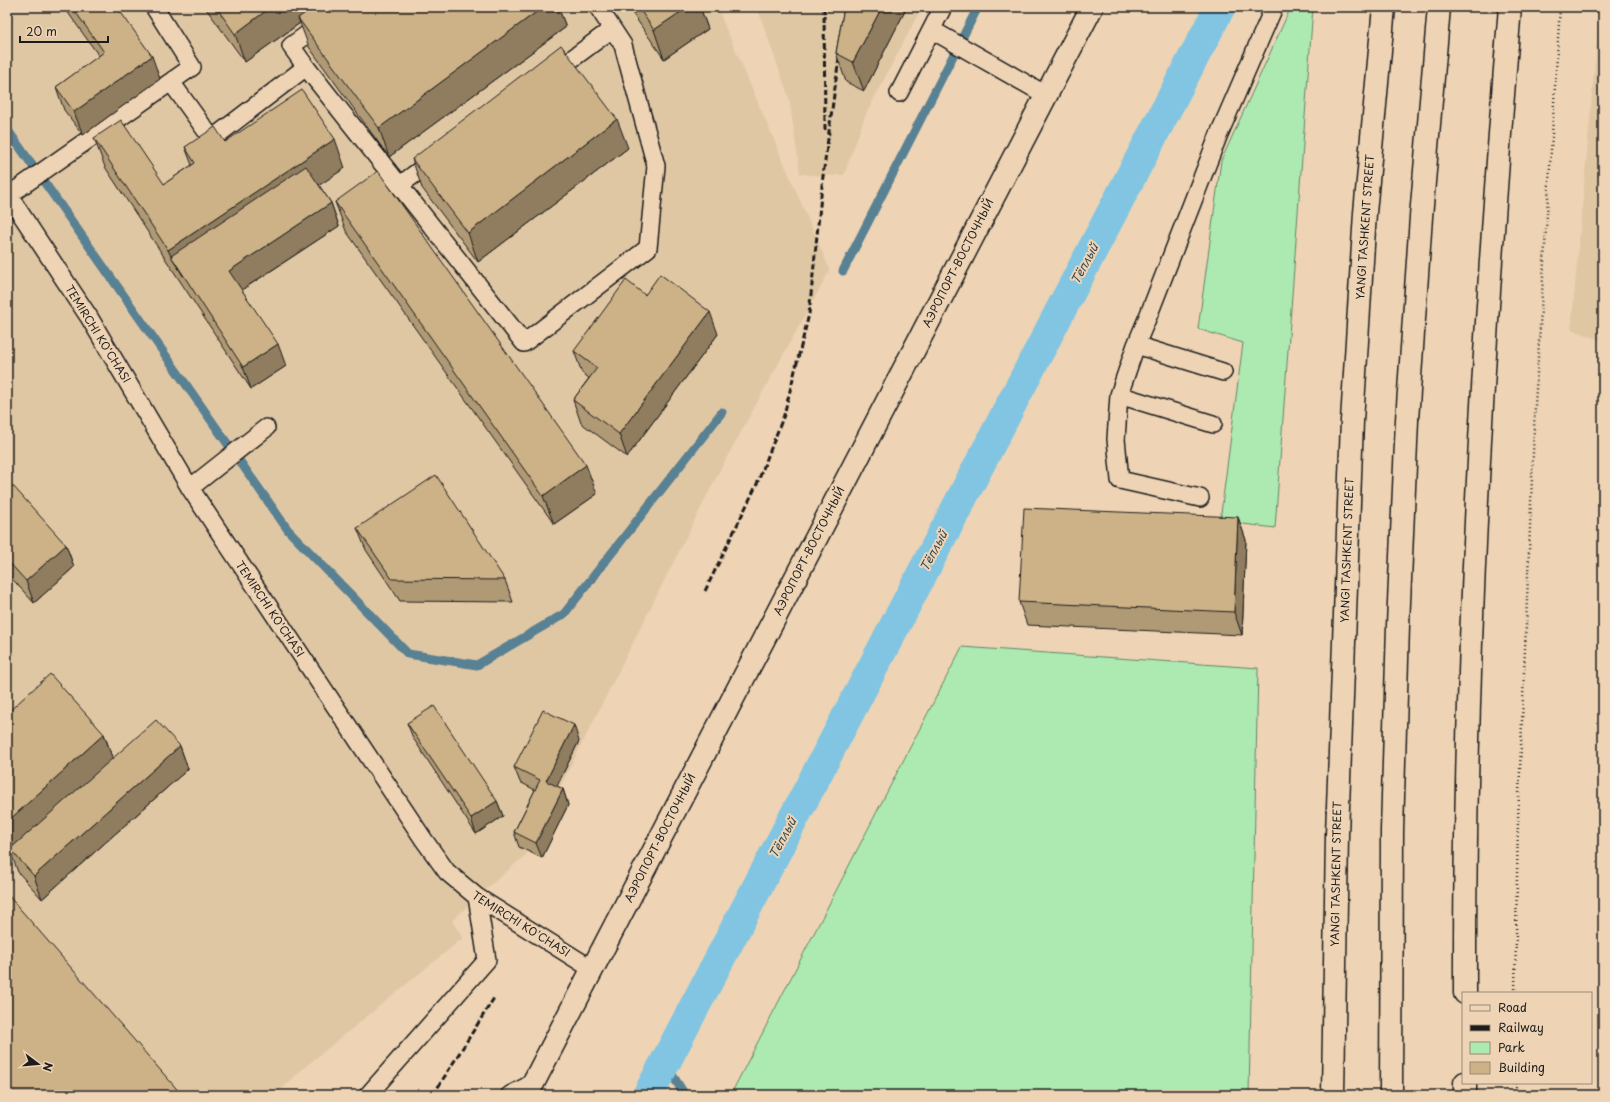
<svg xmlns="http://www.w3.org/2000/svg" width="1610" height="1102" font-family="'Playpen Sans',sans-serif">
<rect width="100%" height="100%" fill="#eed4b5"/>
<filter id="ink" filterUnits="userSpaceOnUse"><feTurbulence type="fractalNoise" baseFrequency=".025" numOctaves="2"/><feDisplacementMap in="SourceGraphic" scale="8" xChannelSelector="R" yChannelSelector="G"/><feConvolveMatrix kernelMatrix="1 2 1 2 8 2 1 2 1" color-interpolation-filters="sRGB"/></filter>
<g filter="url(#ink)">
<path fill="#e0c7a4" d="M 7,7 L 717,7 L 830,270 L 719,472 L 526,855 L 477,897 L 452,921 L 463,938 L 305,1067 L 275,1095 L 7,1095 Z
M 757,7 L 922,7 L 866,114 L 844,175 L 823,176 L 800,174 L 789,98 Z
M 1600,7 L 1603,7 L 1603,341 L 1571,329 Z"/>
<path fill="#aceab2" stroke="#648367" d="M 1291,7 L 1313,7 L 1275,528 L 1220,521 L 1243,343 L 1198,329 L 1221,161 Z
M 962,647 L 1258,668 L 1249,1095 L 733,1095 L 732,1092 Z"/>
<g fill="none" stroke-linecap="round" stroke-linejoin="round">
<path stroke="#598193" stroke-width="9" d="M 7,129 L 288,530 L 408,654 L 477,665 L 564,614 L 722,412
M 843,271 L 978,7
M 664,1062 L 685,1095"/>
<path stroke="#81c5e2" stroke-width="31" d="M 648,1095 L 1220,7"/>
<defs>
<path id="service" d="M 932,30 L 1046,95
M 306,67 L 291,46 L 345,7
M 553,73 L 612,29
M 171,82 L 212,139 L 306,67 L 524,343 L 648,248 L 656,166 L 623,45 L 598,7
M 899,93 L 943,7
M 400,185 L 435,159
M 7,193 L 89,317 L 190,488 L 424,840 L 447,872 L 477,897 L 592,969
M 9,195 L 192,67 L 154,7
M 1136,345 L 1223,372
M 1119,395 L 1213,424
M 190,488 L 266,428
M 1200,498 L 1120,480 L 1116,439 L 1119,395 L 1136,345 L 1149,314 L 1219,134 L 1274,7
M 368,1095 L 487,960 L 477,897
M 510,1095 L 533,1083"/>
<path id="minor" d="M 527,1095 L 1092,7"/>
<path id="secondary" d="M 1465,993 C 1464,664 1483,335 1510,7
M 1465,1083 L 1465,1095"/>
<path id="trunk" d="M 1333,1095 L 1337,835 L 1352,421 L 1365,213 L 1384,7
M 1391,1095 L 1392,831 L 1398,625 L 1407,420 L 1421,217 L 1439,7"/>
</defs>
<use href="#service" stroke="#1c1c1c" stroke-width="20"/>
<use href="#minor" stroke="#1c1c1c" stroke-width="25"/>
<use href="#secondary" stroke="#1c1c1c" stroke-width="25"/>
<use href="#trunk" stroke="#1c1c1c" stroke-width="25"/>
<path stroke="#1c1c1c" stroke-width="2.5" stroke-dasharray="1 3" stroke-linecap="butt" d="M 1515,993 L 1518,819 L 1535,405 L 1560,7
M 1516,1083 L 1516,1095"/>
<use href="#service" stroke="#eed4b5" stroke-width="17"/>
<use href="#minor" stroke="#eed4b5" stroke-width="22"/>
<use href="#secondary" stroke="#eed4b5" stroke-width="22"/>
<use href="#trunk" stroke="#eed4b5" stroke-width="22"/>
<path stroke="#1c1c1c" stroke-width="3" stroke-dasharray="6 3" stroke-linecap="butt" d="M 824,7 L 825,131
M 705,591 L 757,484 L 784,415 L 809,314 L 823,176 L 840,50
M 433,1095 L 494,998"/>
</g>
<path fill="#b09974" stroke="#1c1c1c" d="M 64,7 L 117,7 L 160,79 L 83,135 L 64,110 L 56,87 L 99,56 Z
M 206,7 L 558,7 L 566,27 L 389,157 L 309,47 L 300,23 L 245,62 L 207,10 Z
M 628,7 L 700,7 L 708,29 L 664,59 Z
M 844,7 L 907,7 L 864,91 L 846,82 L 836,53 Z
M 94,138 L 164,184 L 192,165 L 185,147 L 225,142 L 345,168 L 319,185 L 331,203 L 339,226 L 242,290 L 286,366 L 251,389 L 105,167 Z
M 628,148 L 478,262 L 422,188 L 412,159 Z
M 335,202 L 597,494 L 554,524 L 346,231 Z
M 718,334 L 627,457 L 581,423 L 573,400 L 589,378 L 582,373 L 574,351 Z
M 7,491 L 66,545 L 74,567 L 34,603 L 7,573 Z
M 1238,517 L 1246,540 L 1242,635 L 1027,625 L 1019,602 Z
M 357,528 L 505,580 L 513,602 L 400,601 L 366,550 Z
M 7,713 L 104,734 L 113,758 L 180,746 L 188,769 L 42,899 L 18,872 L 12,856 L 7,861 Z
M 407,723 L 497,801 L 503,816 L 476,834 L 413,738 Z
M 579,741 L 557,786 L 563,789 L 568,805 L 542,858 L 519,847 L 514,832 L 535,790 L 520,782 L 514,767 Z"/>
<path fill="#907d5e" stroke="#1c1c1c" d="M 271,7 L 321,7 L 298,18 L 300,23 L 245,62 L 235,34 Z
M 543,7 L 558,7 L 566,27 L 389,157 L 379,128 Z
M 688,7 L 700,7 L 708,29 L 664,59 L 654,30 Z
M 882,7 L 907,7 L 864,91 L 853,62 Z
M 152,56 L 160,79 L 83,135 L 74,112 Z
M 617,119 L 628,148 L 478,262 L 468,233 Z
M 335,139 L 345,168 L 183,276 L 171,256 L 168,250 Z
M 331,203 L 339,226 L 237,293 L 229,271 Z
M 710,312 L 718,334 L 627,457 L 619,434 Z
M 278,344 L 286,366 L 251,389 L 243,367 Z
M 586,465 L 597,494 L 554,524 L 543,496 Z
M 1238,517 L 1246,540 L 1242,635 L 1234,612 Z
M 66,545 L 74,567 L 34,603 L 26,581 Z
M 574,725 L 579,741 L 552,796 L 546,781 Z
M 104,734 L 114,763 L 10,849 L 12,856 L 7,861 L 7,822 Z
M 180,746 L 188,769 L 42,899 L 34,876 Z
M 563,789 L 568,805 L 542,858 L 536,843 Z
M 497,801 L 503,816 L 476,834 L 471,818 Z"/>
<path fill="#cdb287" stroke="#1c1c1c" d="M 72,7 L 117,7 L 152,56 L 74,112 L 56,87 L 104,52 Z
M 216,7 L 271,7 L 235,34 Z
M 314,7 L 543,7 L 379,128 L 298,18 Z
M 638,7 L 688,7 L 654,30 Z
M 844,7 L 882,7 L 853,62 L 836,53 Z
M 561,45 L 617,119 L 468,233 L 412,159 Z
M 302,90 L 335,139 L 168,250 L 94,138 L 121,120 L 164,184 L 195,163 L 185,147 L 215,127 L 225,142 Z
M 306,166 L 331,203 L 229,271 L 278,344 L 243,367 L 171,256 Z
M 378,171 L 586,465 L 543,496 L 335,202 Z
M 660,274 L 710,312 L 619,434 L 573,400 L 597,368 L 574,351 L 626,280 L 645,295 Z
M 436,475 L 505,580 L 392,579 L 357,528 Z
M 13,486 L 66,545 L 26,581 L 7,560 L 7,491 Z
M 1024,508 L 1238,517 L 1234,612 L 1019,602 Z
M 50,674 L 104,734 L 7,822 L 7,713 Z
M 434,706 L 497,801 L 471,818 L 407,723 Z
M 543,710 L 574,725 L 546,781 L 563,789 L 536,843 L 514,832 L 540,780 L 514,767 Z
M 156,720 L 180,746 L 34,876 L 10,849 Z
M 7,894 L 182,1095 L 7,1095 Z"/>
</g>
<g text-anchor="middle" stroke-width="4" stroke-linejoin="round" paint-order="stroke">
<g font-size="11" fill="#1c1c1c" stroke="#eed4b5">
<text transform="translate(1365 227) rotate(-86)" y="4">YANGI TASHKENT STREET</text>
<text transform="translate(958 263) rotate(-63)" y="4">АЭРОПОРТ-ВОСТОЧНЫЙ</text>
<text transform="translate(98 334) rotate(58)" y="4">TEMIRCHI KO'CHASI</text>
<text transform="translate(1347 550) rotate(-88)" y="4">YANGI TASHKENT STREET</text>
<text transform="translate(809 551) rotate(-63)" y="4">АЭРОПОРТ-ВОСТОЧНЫЙ</text>
<text transform="translate(270 609) rotate(56)" y="4">TEMIRCHI KO'CHASI</text>
<text transform="translate(660 838) rotate(-63)" y="4">АЭРОПОРТ-ВОСТОЧНЫЙ</text>
<text transform="translate(1336 874) rotate(-89)" y="4">YANGI TASHKENT STREET</text>
<text transform="translate(521 924) rotate(32)" y="4">TEMIRCHI KO'CHASI</text>
</g>
<g font-size="12" font-style="italic" fill="#35464e" stroke="#eed4b5">
<text transform="translate(1085 264) rotate(-62)" y="4">Тёплый</text>
<text transform="translate(934 551) rotate(-62)" y="4">Тёплый</text>
<text transform="translate(783 838) rotate(-62)" y="4">Тёплый</text>
</g>
</g>
<rect width="1610" height="1102" fill="none" stroke="#eed4b5" stroke-width="24"/>
<rect x="12" y="12" width="1586" height="1078" fill="none" stroke="#1c1c1c" stroke-width="1.5" filter="url(#ink)"/>
<rect x="1462" y="992" width="130" height="92" fill="#eed4b5" stroke="#9a8a78"/>
<rect x="1470" y="1005" width="20" height="6" fill="#eed4b5" stroke="#9a8a78"/>
<text x="1498" y="1012" font-size="12" fill="#1c1c1c">Road</text>
<rect x="1470" y="1025" width="20" height="6" fill="#1c1c1c" stroke="#9a8a78"/>
<text x="1498" y="1032" font-size="12" fill="#1c1c1c">Railway</text>
<rect x="1470" y="1042" width="20" height="12" fill="#aceab2" stroke="#9a8a78"/>
<text x="1498" y="1052" font-size="12" fill="#1c1c1c">Park</text>
<rect x="1470" y="1062" width="20" height="12" fill="#cdb287" stroke="#9a8a78"/>
<text x="1498" y="1072" font-size="12" fill="#1c1c1c">Building</text>
<g transform="translate(38 1064) rotate(106)" stroke="#eed4b5" stroke-width="3" paint-order="stroke">
<path d="M0-3L7 15L0 10L-7 15Z" fill="#1c1c1c"/>
<text y="-6" font-size="11" font-weight="bold" text-anchor="middle" fill="#1c1c1c">N</text>
</g>
<path d="M20 36v6h88v-6" fill="none" stroke="#1c1c1c" stroke-width="2"/>
<text x="26" y="36" font-size="12" fill="#1c1c1c" stroke="#eed4b5" stroke-width="3" paint-order="stroke">20 m</text>
</svg>
